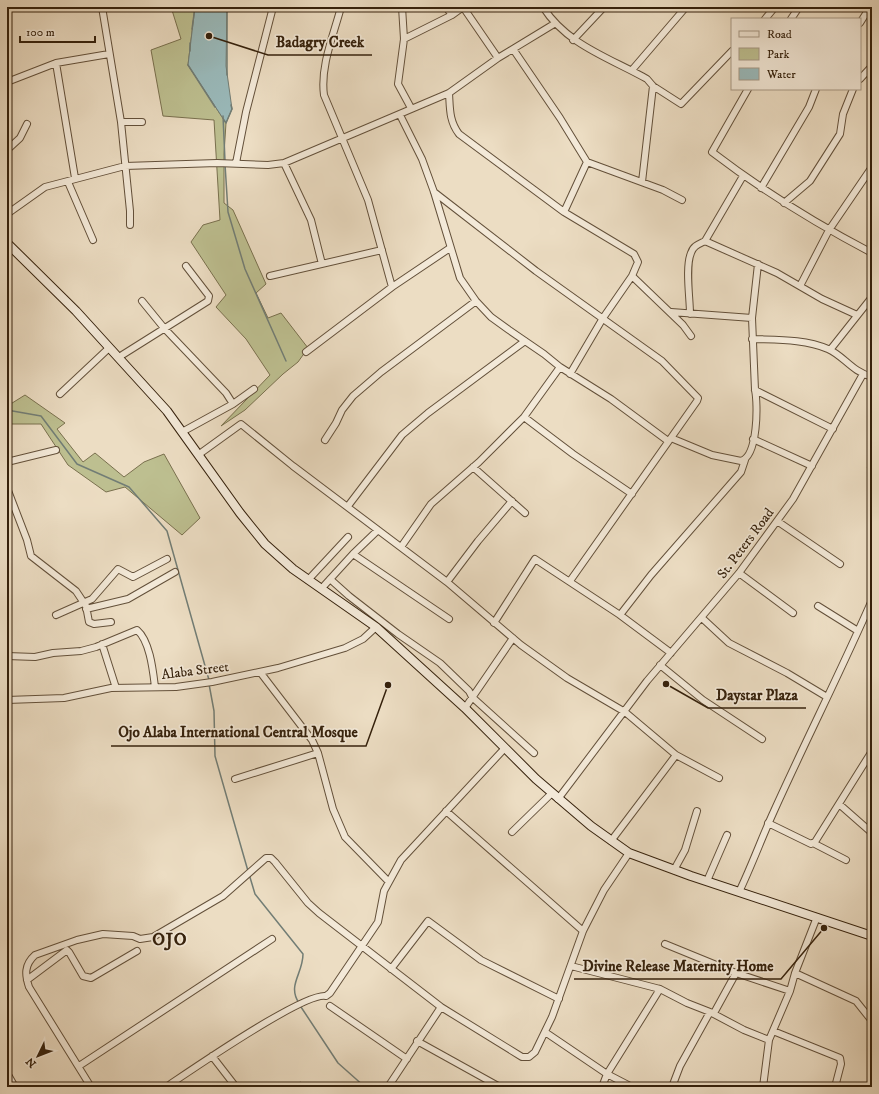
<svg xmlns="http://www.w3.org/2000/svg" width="879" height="1094" font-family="'IM FELL DW Pica',serif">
<rect width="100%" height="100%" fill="#ecddc3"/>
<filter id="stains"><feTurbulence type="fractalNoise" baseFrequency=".005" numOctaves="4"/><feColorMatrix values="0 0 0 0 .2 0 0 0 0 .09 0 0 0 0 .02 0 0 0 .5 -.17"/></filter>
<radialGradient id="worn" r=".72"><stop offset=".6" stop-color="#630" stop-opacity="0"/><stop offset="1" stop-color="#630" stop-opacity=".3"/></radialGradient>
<path fill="#bdbf90" stroke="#79704e" d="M 171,7 L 195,7 L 188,65 L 226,123 L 224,154 L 224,203 L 233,210 L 266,284 L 256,293 L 268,318 L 281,313 L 308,348 L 298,362 L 283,374 L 245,410 L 221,426 L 270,375 L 246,339 L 216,307 L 226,295 L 191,242 L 203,225 L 220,220 L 214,120 L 163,116 L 151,50 L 181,39 Z
M 25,395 L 65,423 L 57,429 L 83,462 L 95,453 L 124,477 L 144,462 L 164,454 L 200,518 L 182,535 L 125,487 L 106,492 L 68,465 L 41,424 L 7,424 L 7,402 L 9,405 Z"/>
<path fill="#9ababb" stroke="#727d75" d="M 195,7 L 227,7 L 226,66 L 232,109 L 226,123 L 188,65 Z"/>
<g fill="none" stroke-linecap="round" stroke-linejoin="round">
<path stroke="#727d75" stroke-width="1.5" d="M 192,29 L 195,7
M 190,51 L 190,43
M 188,65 L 215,107
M 227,75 L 227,7
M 223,116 L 225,161
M 224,120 L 226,123 L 232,109 L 231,105
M 225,164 L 228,212 L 245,269 L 286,361
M 7,410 L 41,416 L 77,464 L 129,487 L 167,531 L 209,680
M 209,684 L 214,711 L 215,756 L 248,871
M 249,874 L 255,894 L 303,954 C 303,974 287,985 299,1003
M 301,1007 L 338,1063 L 365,1087"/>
<defs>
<path id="minor" d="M 102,7 L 121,122 L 130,211 L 130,225
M 341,7 C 334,34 320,66 324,95 L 368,200 L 392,287
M 402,7 L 404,39 L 398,84 L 411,108
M 446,7 L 452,15
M 463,7 L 498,58
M 543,7 C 567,45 610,58 647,79 L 653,86 L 681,104 L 732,51
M 765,19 L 775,7
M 791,19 L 799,7
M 860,23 L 870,7
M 404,39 L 452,15 L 463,7
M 573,40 L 604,7
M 513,49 L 560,118 L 587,162 L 663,190 L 682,200
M 56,63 L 75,178
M 632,70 L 686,7
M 860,79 L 872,66
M 7,82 L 56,63 L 109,54
M 748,89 L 712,152 C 763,191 815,223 872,253
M 449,93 C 450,108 449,121 459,134 L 564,212 L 634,254 L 638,262 L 632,276 L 603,318 L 570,374
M 400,115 L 422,159 L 434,192 L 460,278 L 476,301 L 491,317 L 509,330 L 544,354 L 560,367 L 611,399 L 668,441
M 121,122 L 142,122
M 7,150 L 20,138 L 27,124
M 236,163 L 246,112 L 273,7
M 284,163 L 311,220 L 322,264
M 68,182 L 93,240
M 642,182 L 653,86
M 761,188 L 809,107 L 816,89
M 434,192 L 536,271 L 662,361 L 698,398 L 697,401 L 570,581
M 784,203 L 810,181 L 840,134 L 843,114 L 853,89
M 564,212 L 587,162
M 7,214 L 45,187 L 125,166 L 217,163 L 268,165 L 284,163 L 449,93 L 498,58 L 554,24
M 705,241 L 777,273 L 822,299 L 857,315
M 270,276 L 382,250
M 632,276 L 683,325 L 691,336
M 800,286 L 829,230 L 872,167
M 142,301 L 164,328 L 226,393 L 233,404
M 671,312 L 752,318
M 690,314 C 690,298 685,267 691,253 C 693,246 699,244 705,241 L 743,176
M 752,339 C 777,340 805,339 828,349 C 844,356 851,371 872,377
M 830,350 L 872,297
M 306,352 L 392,287 L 450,248
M 119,357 L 208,301 L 209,296 L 186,266
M 755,390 L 833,429
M 60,394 L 109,348
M 524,417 L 573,454 L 632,494
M 182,432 L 233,404 L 254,389
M 671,438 L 712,455 L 741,461 C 758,456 758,404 755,390 L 752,318 L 758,264
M 753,439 L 812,466
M 325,440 L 336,423 L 342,410 L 353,396 L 381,372 L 476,301
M 198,455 L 241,424 L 293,466 L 447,582 L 521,645 L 567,678 L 625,712 L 676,755 L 719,778
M 7,462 L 56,450
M 473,467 L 525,513
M 871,467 L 872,464
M 7,488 L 27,540 L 31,556 L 76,591 L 86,606 L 89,622 L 94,624 L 111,622
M 348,506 L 402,435 L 428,413 L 525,341
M 777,521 L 840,564
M 401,547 L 431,504 L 479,462 L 524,417 L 560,367
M 353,554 L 449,619
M 739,573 L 793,613
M 330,579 L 349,596 L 398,634 L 440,663 L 469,691 L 472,697 L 534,753
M 308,580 L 348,537
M 447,582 L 478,541 L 512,501
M 321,589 L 353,554 L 378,530
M 818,606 L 858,631
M 86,609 L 128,599 L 175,572
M 56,615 L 92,599 L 118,569 L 133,577 L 167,559
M 620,615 L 651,575 L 741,472 L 745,460
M 702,618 L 729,643 L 787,673 L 827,697
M 494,623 L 535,559 L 620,615 L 671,653
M 102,644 L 116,688
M 7,656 L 35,657 L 53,653 L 81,651 L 96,647 L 137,630 C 150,641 153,671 155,687
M 660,665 L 703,700 L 762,739
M 260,672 L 312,740 L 318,753 L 333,809 L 345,837 L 388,881
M 7,700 L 64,698 L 111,688 L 176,687 L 212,682 L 278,668 L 345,648 L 363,639 L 376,627
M 465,708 L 513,638
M 235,779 L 318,753
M 558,799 L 647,681 L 739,573 L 793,499 L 863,374
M 839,804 L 872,833
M 446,811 L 583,931
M 768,823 L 811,844 L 815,842 L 872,751
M 512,832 L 552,793
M 611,841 L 676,755
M 813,843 L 846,860
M 674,870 L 685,850 L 697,811
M 707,881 L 727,835
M 739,892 C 752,865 762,837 774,811 C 806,740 841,671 872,600
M 665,944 L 736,973 L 790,991
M 571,966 L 660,989 L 687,1003 L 710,1012 L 744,1030 L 769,1040
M 391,969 L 428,921 L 481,960 L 559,999
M 795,973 L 856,1001 L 872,1021
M 27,980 L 67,950 L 69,952 L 83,976 L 91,978 L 137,951
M 330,1006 L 407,1059
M 714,1013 L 736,973
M 773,1031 L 840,1058 L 841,1064 L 835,1087
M 545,1032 L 607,1074 L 632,1087
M 417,1041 L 500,1087
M 212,1056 L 236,1087
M 79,1066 L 272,939
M 7,1073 L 15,1087
M 91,1087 L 29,987 C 25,975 24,965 35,955 L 77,940 L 103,934 L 133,936 L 140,939 L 153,937 L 223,896 L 266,858 L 271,858 L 275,862 L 308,903 L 319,913 L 441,1007 L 522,1057 L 529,1057 L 535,1052 L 552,1017 L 583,931 L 604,890 L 629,853
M 166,1087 C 190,1071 304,992 326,996 L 330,993 L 378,922 L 384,891 L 401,860 L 505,748
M 298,1087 L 300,1086
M 388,1087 L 441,1007
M 602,1087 L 607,1074 L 660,989
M 672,1087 L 680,1066 L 710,1012
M 763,1087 L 769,1040 L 790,991 L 795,973 L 817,917"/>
<path id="secondary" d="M 7,243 L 76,311 L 167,411 L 240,513 L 265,544 L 293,569 L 376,627 L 465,708 L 536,779 L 591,826 L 629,853 L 691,876 L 872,936"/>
</defs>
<use href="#minor" stroke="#63503a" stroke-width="8"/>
<use href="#secondary" stroke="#35210c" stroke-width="10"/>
<use href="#minor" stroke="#f3e9d8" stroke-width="6"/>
<use href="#secondary" stroke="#f3e9d8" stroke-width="8"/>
</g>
<g text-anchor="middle" stroke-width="3.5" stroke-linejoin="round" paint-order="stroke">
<g font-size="14" fill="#35210c" stroke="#f3e9d8">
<text transform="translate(745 543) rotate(-53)" y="5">St. Peters Road</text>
<text transform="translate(195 670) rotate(-7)" y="5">Alaba Street</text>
</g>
<g font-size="18" font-weight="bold" letter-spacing="1" fill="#35210c" stroke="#f3e9d8">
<text x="170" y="945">OJO</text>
</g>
</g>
<path fill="none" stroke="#35210c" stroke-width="1.5" d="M209 36L268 55H372M666 684L708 708H806M388 685L366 746H111M824 928L781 979H574"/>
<g fill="#35210c" stroke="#f3e9d8" stroke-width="1.5">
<circle cx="209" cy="36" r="4"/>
<circle cx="666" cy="684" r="4"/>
<circle cx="388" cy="685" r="4"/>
<circle cx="824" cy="928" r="4"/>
</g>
<g font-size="15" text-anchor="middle" font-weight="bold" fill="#35210c" stroke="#f3e9d8" stroke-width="3.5" stroke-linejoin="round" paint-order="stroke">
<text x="320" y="47">Badagry Creek</text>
<text x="757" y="700">Daystar Plaza</text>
<text x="238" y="737">Ojo Alaba International Central Mosque</text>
<text x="678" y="971">Divine Release Maternity Home</text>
</g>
<rect width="879" height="1094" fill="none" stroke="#ecddc3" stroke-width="24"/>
<rect x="8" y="8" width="863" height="1078" fill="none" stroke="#35210c" stroke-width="2"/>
<rect x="12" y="12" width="855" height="1070" fill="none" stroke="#35210c"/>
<rect x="731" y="18" width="130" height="72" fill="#f3e9d8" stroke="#a79986"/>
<rect x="739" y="31" width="20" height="6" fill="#f3e9d8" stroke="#a79986"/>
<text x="767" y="38" font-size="12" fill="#35210c">Road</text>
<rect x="739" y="48" width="20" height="12" fill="#bdbf90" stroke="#a79986"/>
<text x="767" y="58" font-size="12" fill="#35210c">Park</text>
<rect x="739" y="68" width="20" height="12" fill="#9ababb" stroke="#a79986"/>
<text x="767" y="78" font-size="12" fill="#35210c">Water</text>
<g transform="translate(38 1056) rotate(227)" stroke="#f3e9d8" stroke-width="3" paint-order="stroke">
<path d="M0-3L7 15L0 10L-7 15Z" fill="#35210c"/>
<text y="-6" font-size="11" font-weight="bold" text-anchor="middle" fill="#35210c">N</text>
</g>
<path d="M20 36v6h75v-6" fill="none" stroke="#35210c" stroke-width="2"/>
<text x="26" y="36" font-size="12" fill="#35210c" stroke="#f3e9d8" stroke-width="3" paint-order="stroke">100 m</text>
<rect width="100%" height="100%" filter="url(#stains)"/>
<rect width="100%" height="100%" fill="url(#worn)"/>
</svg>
